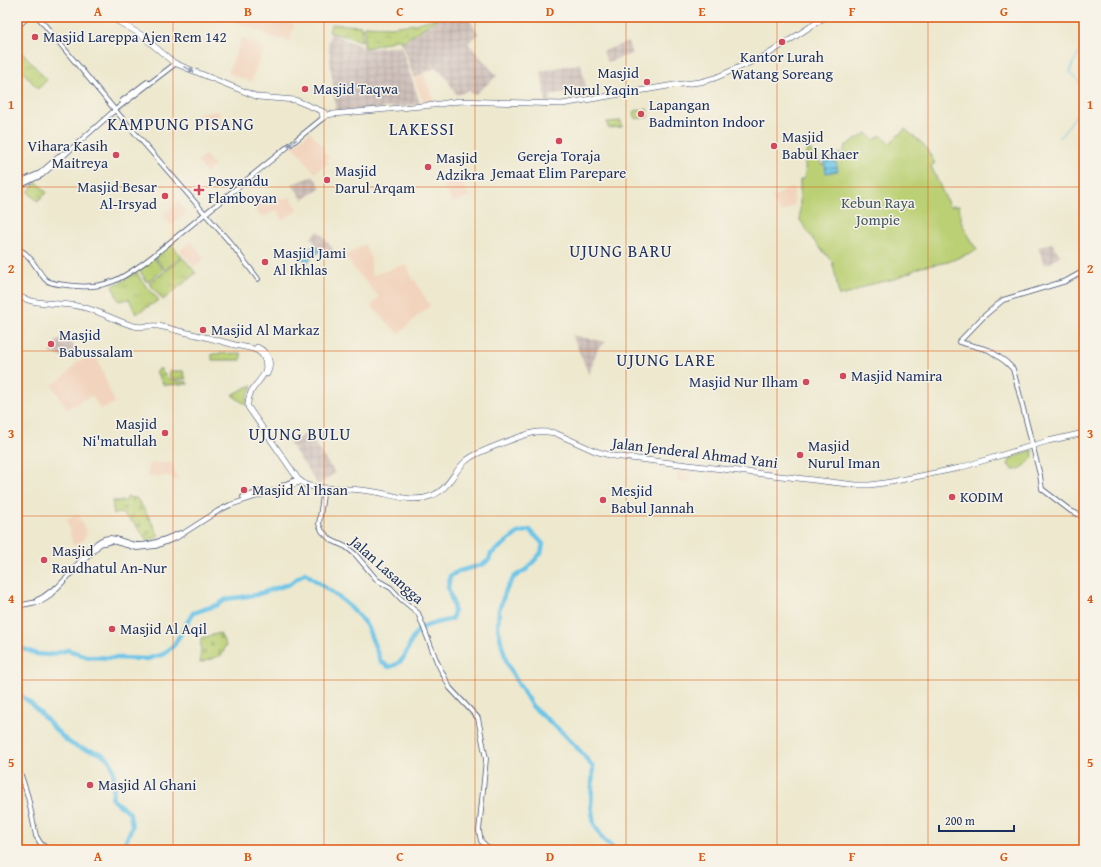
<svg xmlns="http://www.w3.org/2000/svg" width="1101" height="867" font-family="'Gentium Book Plus',serif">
<defs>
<pattern id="industrial-grid" width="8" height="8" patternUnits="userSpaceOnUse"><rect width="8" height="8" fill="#cfc0ba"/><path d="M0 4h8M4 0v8" fill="none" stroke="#b1a5a2"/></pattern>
<pattern id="wetland-marsh" width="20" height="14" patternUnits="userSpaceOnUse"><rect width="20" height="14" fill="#bbd074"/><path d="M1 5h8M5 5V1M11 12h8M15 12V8" fill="none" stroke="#a0b367"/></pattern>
<pattern id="cemetery-stones" width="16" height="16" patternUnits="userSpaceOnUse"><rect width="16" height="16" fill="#bbd074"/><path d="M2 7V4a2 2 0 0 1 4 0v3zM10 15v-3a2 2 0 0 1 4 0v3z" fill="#a0b367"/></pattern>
<pattern id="park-tufts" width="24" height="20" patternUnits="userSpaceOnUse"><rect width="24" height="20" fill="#bbd074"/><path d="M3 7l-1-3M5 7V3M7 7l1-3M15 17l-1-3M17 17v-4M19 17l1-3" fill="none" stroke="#a0b367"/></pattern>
<pattern id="water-rules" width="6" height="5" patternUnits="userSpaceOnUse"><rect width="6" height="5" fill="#6ac4e8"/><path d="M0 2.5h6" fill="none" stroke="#56a0bf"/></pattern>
</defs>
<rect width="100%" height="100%" fill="#f7f3e8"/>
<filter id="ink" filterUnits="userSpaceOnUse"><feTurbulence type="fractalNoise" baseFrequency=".025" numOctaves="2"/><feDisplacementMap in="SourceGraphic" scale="8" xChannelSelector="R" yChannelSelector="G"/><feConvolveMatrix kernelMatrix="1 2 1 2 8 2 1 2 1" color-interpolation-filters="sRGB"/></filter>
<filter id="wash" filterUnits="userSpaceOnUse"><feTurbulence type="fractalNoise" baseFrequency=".012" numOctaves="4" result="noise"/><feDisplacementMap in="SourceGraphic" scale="16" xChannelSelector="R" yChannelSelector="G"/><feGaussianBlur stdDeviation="0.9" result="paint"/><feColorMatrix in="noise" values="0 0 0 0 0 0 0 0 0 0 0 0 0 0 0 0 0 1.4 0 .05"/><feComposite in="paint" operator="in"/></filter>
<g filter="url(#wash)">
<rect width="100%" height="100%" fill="#ede8ce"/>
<path fill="#f2d4be" d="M 225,17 L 269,17 L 294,25 L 290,41 L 273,37 Z
M 242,38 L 264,47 L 251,82 L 228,73 Z
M 424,74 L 435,102 L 424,103 L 414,78 Z
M 218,111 L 221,123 L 201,126 L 200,114 Z
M 310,132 L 325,148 L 323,150 L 329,157 L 327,159 L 329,163 L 327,165 L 326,164 L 315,173 L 293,146 Z
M 205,155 L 215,166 L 206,173 L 197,161 Z
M 458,178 L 469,196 L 453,203 L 443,186 Z
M 790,188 L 794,189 L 794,205 L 781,213 L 772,198 Z
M 265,194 L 269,200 L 278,195 L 281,201 L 290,197 L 298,210 L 282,220 L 277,210 L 261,217 L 251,205 Z
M 178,202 L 187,213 L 171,226 L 162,215 Z
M 191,241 L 204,259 L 194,267 L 180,251 Z
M 365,244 L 371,260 L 371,268 L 372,276 L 393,268 L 407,265 L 413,280 L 415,280 L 430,306 L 413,320 L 399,334 L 371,306 L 379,297 L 354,269 L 346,256 Z
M 91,356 L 97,358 L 115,403 L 100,409 L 92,395 L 67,409 L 52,385 L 65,376 L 77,362 Z
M 151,463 L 173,463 L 176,474 L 179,479 L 173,481 L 171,476 L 147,477 L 148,466 Z
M 679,466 L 694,468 L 690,483 L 676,481 Z
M 78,514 L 87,534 L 82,541 L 73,546 L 67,520 Z"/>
<path fill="url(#industrial-grid)" d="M 442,17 L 468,17 L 479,34 L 468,43 L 497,76 L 477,93 L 473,95 L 469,90 L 457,95 L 446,78 L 436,67 L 414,78 L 402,43 Z
M 331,33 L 367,49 L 401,46 L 420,104 L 336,113 L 328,41 Z
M 628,42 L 632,54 L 607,62 L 603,51 Z
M 581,63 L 586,88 L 551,95 L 550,103 L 546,103 L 541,71 Z
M 313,176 L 321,187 L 303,200 L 292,184 Z
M 319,231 L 333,249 L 326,255 L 311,238 L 315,233 Z
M 1052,243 L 1060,255 L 1051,263 L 1044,265 L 1038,247 Z
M 572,335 L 606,342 L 601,346 L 597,350 L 589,375 Z
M 72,338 L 72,343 L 81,356 L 75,359 L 70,359 L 50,353 L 56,341 Z
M 307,433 L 335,473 L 318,485 L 290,444 Z"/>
<path fill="#bbd074" stroke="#6b8069" d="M 647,109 L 648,117 L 635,119 L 634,111 Z
M 621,121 L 622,127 L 608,128 L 607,122 Z
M 905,129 L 924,145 L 935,163 L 931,166 L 949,206 L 959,206 L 962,224 L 977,250 L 948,262 L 921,267 L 895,279 L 868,285 L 852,293 L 839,296 L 836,278 L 832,261 L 817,245 L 800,220 L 800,180 L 804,179 C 808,166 801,158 809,148 L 822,165 L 832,160 L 833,157 L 837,158 L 839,153 L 843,154 L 845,146 L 867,133 L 874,140 L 881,135 L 889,144 Z
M 241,353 L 241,360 L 212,360 L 212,354 Z
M 1032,450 L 1033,458 C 1027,464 1022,470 1013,470 L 1008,465 L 1011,458 Z"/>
<path fill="url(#wetland-marsh)" stroke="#6b8069" d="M 440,17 L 401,43 L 400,39 L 367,48 L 364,47 L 364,26 L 390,27 L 414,24 Z
M 331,24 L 361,26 L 362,41 L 329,32 Z"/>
<path fill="url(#cemetery-stones)" stroke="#6b8069" d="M 127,497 L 136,498 L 145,510 L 159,536 L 148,541 L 135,524 L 121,513 L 114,514 L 112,501 L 126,501 Z
M 220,633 L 226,645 L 222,655 L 200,663 L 201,638 Z"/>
<path fill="url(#park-tufts)" stroke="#6b8069" d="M 23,53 L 47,80 L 38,89 L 17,65 L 17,59 Z
M 37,182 L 47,193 L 37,201 L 28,192 Z
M 171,244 L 182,257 L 165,270 L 155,257 Z
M 154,258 L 163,270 L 147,282 L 139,270 Z
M 183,258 L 196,273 L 163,300 L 149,283 Z
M 136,272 L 145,285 L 159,300 L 136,314 L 129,299 L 119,301 L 112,286 L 121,282 Z
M 159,369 L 161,369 C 169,383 172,380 187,382 L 188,384 L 164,385 L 156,372 Z
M 169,371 L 183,371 L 186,379 L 174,379 L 170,377 Z
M 252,386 L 247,397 L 246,405 L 232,395 L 247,387 Z"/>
<path fill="url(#water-rules)" stroke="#427aa3" d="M 835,158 L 838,171 L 826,173 L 824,160 Z
M 315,244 L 320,251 L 306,263 L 301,257 Z"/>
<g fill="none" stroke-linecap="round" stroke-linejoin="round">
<path stroke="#6ac4e8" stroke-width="1" d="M 1080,106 C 1080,101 1084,89 1081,84 C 1078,79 1073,77 1070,72 L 1074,61 L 1084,47
M 1060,138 L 1079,111"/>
<path stroke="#6ac4e8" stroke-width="4.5" d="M 17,646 L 37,654 L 49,655 L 68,650 L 89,657 L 147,659 L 164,654 L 174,645 L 193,613 L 217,605 L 227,599 L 255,595 L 289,584 L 305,573 L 344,601 L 359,616 L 367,626 L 381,662 L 389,667 C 411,662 405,642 419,630 C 427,623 443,622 452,619 L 454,612 L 453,604 L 448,588 L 450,576 L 459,571 L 482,565 L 489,560 L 491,554 L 518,533 L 530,530 L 543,544 L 541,553 L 527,569 L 514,577 L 506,590 L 499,610 L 498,628 L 502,645 L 507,663 L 515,678 L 532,706 L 564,734 L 581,752 L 593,767 L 591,805 L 594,824 L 603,839 L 615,850
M 17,693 C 39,706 50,728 70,743 C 82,752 100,748 109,760 C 116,768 114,789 112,799 L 130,813 L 132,827 L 122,850"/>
</g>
</g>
<g filter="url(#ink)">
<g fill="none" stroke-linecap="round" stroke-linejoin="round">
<defs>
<path id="secondary" d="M 38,17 L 115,110 L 233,246 L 258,279
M 17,27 L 28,17
M 122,101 L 147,82
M 17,183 L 40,173 L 63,153
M 17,187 L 42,175 L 115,110 L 175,64
M 17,249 C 31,253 36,270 46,280 C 51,284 60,284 66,285 C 105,291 123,279 153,256 L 323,118
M 1084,271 L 1066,281 L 1003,300 L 983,317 L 959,342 L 989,350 L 1006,362 L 1013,369 L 1040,475 L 1042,489 L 1071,511 L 1084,517
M 283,485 L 298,479
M 324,488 L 319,524 L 322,531 L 331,540 L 346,547 L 355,554 L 377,580 L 391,588 L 401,599 L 418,613 L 437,662 L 450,688 L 478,718 L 486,759 L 479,831 L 481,841 L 490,850
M 243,497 L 264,491
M 93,547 C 111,527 123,547 142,545 C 155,544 168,538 180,533
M 73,569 L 85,556
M 37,600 L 43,597 L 55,588
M 17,606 L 42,601 L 47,598 L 100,544 L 112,541 L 137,548 L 156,546 L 176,538 L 218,511 L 230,505 L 301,482
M 17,768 L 22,778 L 28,797 L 36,836 L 41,844 L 49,850"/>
<path id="highway" d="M 110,17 L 140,34 L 173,62 L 179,65 L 258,97 L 295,100 L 324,112
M 322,112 L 323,118 L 327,115 L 333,114 L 433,105 L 459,101 L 562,104 L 674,85 L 700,82 L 715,78 L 767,55 L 825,17
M 17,295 C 34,306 57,302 77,306 C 97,309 115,321 134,326 C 142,328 150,325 158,326 C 165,327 172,329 179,331 C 198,335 217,340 235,345 C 246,348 259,347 264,358 C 273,379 246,383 248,407 L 298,479 L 306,485 L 314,487 C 332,489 350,488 369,491 C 389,493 411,504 431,496 C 449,490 453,471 467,460 C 476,452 525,434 537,432 C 544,431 549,432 555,433 L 595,451 L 613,456 L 856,485 L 870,485 L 891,482 L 959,468 L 1048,441 L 1084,433
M 257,347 C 268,352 273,363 267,374"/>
</defs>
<use href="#secondary" stroke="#3a4b6f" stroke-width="5.5"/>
<use href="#highway" stroke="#3a4b6f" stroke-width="6"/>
<use href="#secondary" stroke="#fff" stroke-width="4"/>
<use href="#highway" stroke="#fff" stroke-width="5"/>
</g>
<defs><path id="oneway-solid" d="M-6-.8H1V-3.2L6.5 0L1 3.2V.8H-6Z"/></defs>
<g fill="#8d97ae">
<use href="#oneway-solid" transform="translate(189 69) rotate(22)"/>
<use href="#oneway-solid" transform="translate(292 143) rotate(141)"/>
</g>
</g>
<path fill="none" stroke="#de5710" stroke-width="1" stroke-opacity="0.55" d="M 173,17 L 173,850M 324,17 L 324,850M 475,17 L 475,850M 626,17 L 626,850M 777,17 L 777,850M 928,17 L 928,850M 17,187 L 1084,187M 17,351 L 1084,351M 17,516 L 1084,516M 17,680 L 1084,680"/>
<g fill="#d1495b" stroke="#f7f3e8" stroke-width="1.5">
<circle cx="35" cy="37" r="4"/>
<circle cx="782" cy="42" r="4"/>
<circle cx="647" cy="82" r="4"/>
<circle cx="305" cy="89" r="4"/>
<circle cx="641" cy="114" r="4"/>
<circle cx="559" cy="141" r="4"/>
<circle cx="774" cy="146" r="4"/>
<circle cx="116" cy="155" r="4"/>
<circle cx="428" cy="167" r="4"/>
<circle cx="327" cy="180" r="4"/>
<path d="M197 184h4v4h4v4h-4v4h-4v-4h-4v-4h4z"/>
<circle cx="165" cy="196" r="4"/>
<circle cx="265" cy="262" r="4"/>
<circle cx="203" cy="330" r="4"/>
<circle cx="51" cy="344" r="4"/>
<circle cx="843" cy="376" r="4"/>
<circle cx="806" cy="382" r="4"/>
<circle cx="165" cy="433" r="4"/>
<circle cx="800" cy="455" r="4"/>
<circle cx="244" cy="490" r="4"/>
<circle cx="952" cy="497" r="4"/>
<circle cx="603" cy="500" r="4"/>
<circle cx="44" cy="560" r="4"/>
<circle cx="112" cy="629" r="4"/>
<circle cx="90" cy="785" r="4"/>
</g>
<g text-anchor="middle" stroke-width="3" stroke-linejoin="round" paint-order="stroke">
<g font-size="15" fill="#1b2f5e" stroke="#f7f3e8" text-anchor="start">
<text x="43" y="42">Masjid Lareppa Ajen Rem 142</text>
<text x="782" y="62" text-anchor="middle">Kantor Lurah<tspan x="782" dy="17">Watang Soreang</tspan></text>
<text x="639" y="78" text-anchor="end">Masjid<tspan x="639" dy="17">Nurul Yaqin</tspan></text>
<text x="313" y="94">Masjid Taqwa</text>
<text x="649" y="110">Lapangan<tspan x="649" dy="17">Badminton Indoor</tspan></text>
<text x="782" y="142">Masjid<tspan x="782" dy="17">Babul Khaer</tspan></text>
<text x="108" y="151" text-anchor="end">Vihara Kasih<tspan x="108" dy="17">Maitreya</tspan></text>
<text x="559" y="161" text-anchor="middle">Gereja Toraja<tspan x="559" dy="17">Jemaat Elim Parepare</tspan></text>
<text x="436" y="163">Masjid<tspan x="436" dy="17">Adzikra</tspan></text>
<text x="335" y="176">Masjid<tspan x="335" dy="17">Darul Arqam</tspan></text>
<text x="208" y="186">Posyandu<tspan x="208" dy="17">Flamboyan</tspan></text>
<text x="157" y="192" text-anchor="end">Masjid Besar<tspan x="157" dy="17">Al-Irsyad</tspan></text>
<text x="273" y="258">Masjid Jami<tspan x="273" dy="17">Al Ikhlas</tspan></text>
<text x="211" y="335">Masjid Al Markaz</text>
<text x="59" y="340">Masjid<tspan x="59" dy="17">Babussalam</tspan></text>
<text x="851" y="381">Masjid Namira</text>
<text x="798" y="387" text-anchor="end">Masjid Nur Ilham</text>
<text x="157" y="429" text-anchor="end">Masjid<tspan x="157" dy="17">Ni'matullah</tspan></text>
<text x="808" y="451">Masjid<tspan x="808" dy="17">Nurul Iman</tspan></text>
<text x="252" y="495">Masjid Al Ihsan</text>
<text x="611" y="496">Mesjid<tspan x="611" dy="17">Babul Jannah</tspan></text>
<text x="960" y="502">KODIM</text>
<text x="52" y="556">Masjid<tspan x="52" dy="17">Raudhatul An-Nur</tspan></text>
<text x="120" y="634">Masjid Al Aqil</text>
<text x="98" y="790">Masjid Al Ghani</text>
</g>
<g font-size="15" fill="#435764" stroke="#f7f3e8">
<text x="878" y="208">Kebun Raya<tspan x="878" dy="17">Jompie</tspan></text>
</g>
<g font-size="15" fill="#1b2f5e" stroke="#f7f3e8">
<text transform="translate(695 453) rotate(7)" y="5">Jalan Jenderal Ahmad Yani</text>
<text transform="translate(387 570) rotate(42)" y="5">Jalan Lasangga</text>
</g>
<g font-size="17" letter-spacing="1" fill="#1b2f5e" stroke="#f7f3e8">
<text x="181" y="130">KAMPUNG PISANG</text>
<text x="422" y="135">LAKESSI</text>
<text x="621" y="257">UJUNG BARU</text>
<text x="666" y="366">UJUNG LARE</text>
<text x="300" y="440">UJUNG BULU</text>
</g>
</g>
<rect width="1101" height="867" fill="none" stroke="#f7f3e8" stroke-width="44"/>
<path d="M939 825v6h75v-6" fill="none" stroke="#1b2f5e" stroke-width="2"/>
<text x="945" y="825" font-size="12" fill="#1b2f5e" stroke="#f7f3e8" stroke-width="3" paint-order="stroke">200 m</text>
<rect x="22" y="22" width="1057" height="823" fill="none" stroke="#de5710" stroke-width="1.5"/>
<g font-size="13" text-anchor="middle" font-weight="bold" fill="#de5710">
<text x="98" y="16">A</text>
<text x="248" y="16">B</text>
<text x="400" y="16">C</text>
<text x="550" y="16">D</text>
<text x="702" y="16">E</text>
<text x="852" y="16">F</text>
<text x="1004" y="16">G</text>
<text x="11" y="109">1</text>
<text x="1090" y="109">1</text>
<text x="11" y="273">2</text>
<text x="1090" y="273">2</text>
<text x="11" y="438">3</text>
<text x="1090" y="438">3</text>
<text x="11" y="603">4</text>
<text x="1090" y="603">4</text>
<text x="11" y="767">5</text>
<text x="1090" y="767">5</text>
<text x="98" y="861">A</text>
<text x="248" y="861">B</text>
<text x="400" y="861">C</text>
<text x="550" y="861">D</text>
<text x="702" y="861">E</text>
<text x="852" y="861">F</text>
<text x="1004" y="861">G</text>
</g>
</svg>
